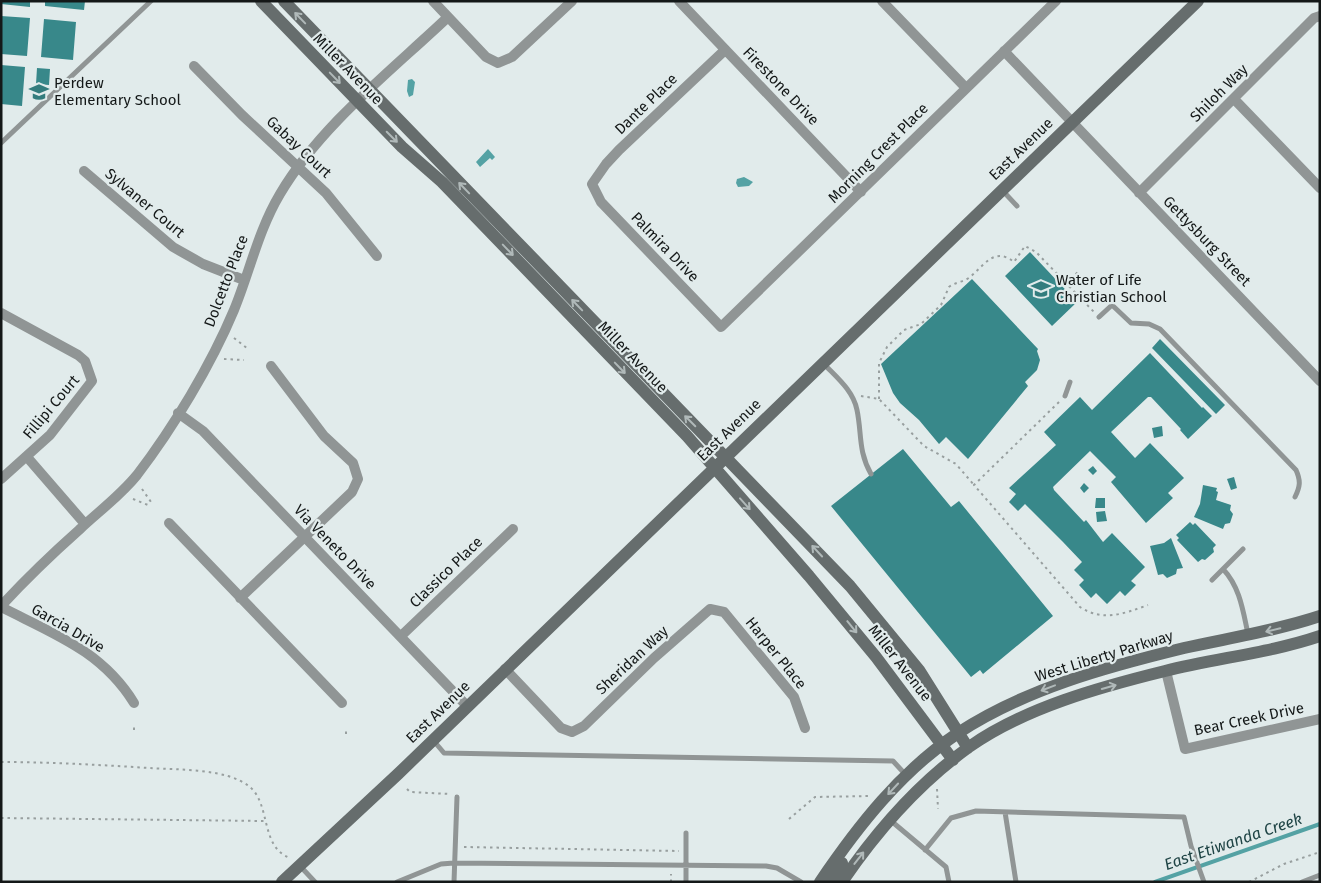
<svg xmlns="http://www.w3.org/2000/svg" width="1321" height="883" font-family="'Fira Sans',sans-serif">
<rect width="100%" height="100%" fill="#e1ebeb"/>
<path fill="#54a2a4" d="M 412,79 L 415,82 L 413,95 L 409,97 L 407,91 L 408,80 Z
M 488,149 L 495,157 L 492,160 L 490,158 L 480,167 L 476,162 Z
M 744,177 L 753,182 L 749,186 L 738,187 L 736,183 L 737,179 Z"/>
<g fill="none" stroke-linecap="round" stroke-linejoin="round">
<path stroke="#54a2a4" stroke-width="4" d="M 1155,882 L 1320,824"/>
</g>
<path fill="#38888a" d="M 1,1 L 30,1 L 30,7 L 1,4 Z
M 45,1 L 85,1 L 84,10 L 45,6 Z
M 1,16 L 30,18 L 27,56 L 1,54 Z
M 44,19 L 76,22 L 73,60 L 41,57 Z
M 1,65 L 25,67 L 22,106 L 1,104 Z
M 37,68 L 50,69 L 49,85 L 36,84 Z
M 1030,252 L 1077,302 L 1052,326 L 1005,276 Z
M 972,279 L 1038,349 L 1037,351 L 1040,360 L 1037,370 L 1025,382 L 1028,386 L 968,459 L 946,437 L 939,444 L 919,420 L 900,403 L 893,393 L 881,364 Z
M 1160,339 L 1225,405 L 1216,414 L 1152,348 Z
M 1150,353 L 1202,408 L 1203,407 L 1212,416 L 1188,439 L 1180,430 L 1181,429 L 1151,397 L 1148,397 L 1111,432 L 1135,458 L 1150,443 L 1184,478 L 1168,493 L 1173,498 L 1146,523 L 1111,482 L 1116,477 L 1090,451 L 1053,487 L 1054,490 L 1084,522 L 1086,520 L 1103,542 L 1112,533 L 1145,567 L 1131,581 L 1136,585 L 1125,596 L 1120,591 L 1107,604 L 1096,593 L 1091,598 L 1079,585 L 1084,580 L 1074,570 L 1082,562 L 1063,542 L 1025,504 L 1018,511 L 1009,502 L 1016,494 L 1009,488 L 1056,445 L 1044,432 L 1080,397 L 1092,410 Z
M 1162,426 L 1163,436 L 1154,438 L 1152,428 Z
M 903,449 L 951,507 L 959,501 L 1053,616 L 983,674 L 980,670 L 971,677 L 831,506 Z
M 1093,466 L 1097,471 L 1093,475 L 1088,470 Z
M 1234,477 L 1237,488 L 1231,490 L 1227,479 Z
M 1084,483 L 1089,488 L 1084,493 L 1080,488 Z
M 1203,485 L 1217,488 L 1216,491 L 1218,492 L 1216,500 L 1231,505 L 1230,510 L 1233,514 L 1230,523 L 1225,524 L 1223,529 L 1194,517 L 1200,504 Z
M 1096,498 L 1105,498 L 1105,508 L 1095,508 Z
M 1105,511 L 1107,521 L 1097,522 L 1096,512 Z
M 1190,522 L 1193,525 L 1195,523 L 1216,545 L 1213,548 L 1214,552 L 1205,560 L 1202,559 L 1198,562 L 1177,540 L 1179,538 L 1176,535 Z
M 1171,538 L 1183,568 L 1177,569 L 1176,574 L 1167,578 L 1163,574 L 1158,575 L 1150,546 L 1164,543 Z"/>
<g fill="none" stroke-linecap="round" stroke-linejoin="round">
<path stroke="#989f9f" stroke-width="2" stroke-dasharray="2.5 4" stroke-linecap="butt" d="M 1066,283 L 1079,271
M 234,338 L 248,349
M 224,359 L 244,360
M 861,396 L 879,399 L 924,446 L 956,464 L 974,485
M 879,399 L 879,363 L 887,347 L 904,330 L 921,324 L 941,305 L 949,287 C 955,282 964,282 970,277 C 984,266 994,246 1014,262 L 1025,246 L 1036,252 L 1094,312
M 1059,402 L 974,485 L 1080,607 C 1103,622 1123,614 1148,605
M 142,489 L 151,502
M 133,499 L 148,505
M 134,730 L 134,727
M 346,734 L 346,730
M 1,762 C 51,762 100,765 150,768 C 178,770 227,768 250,787 C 271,805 260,847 290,858
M 407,789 L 410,792 L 450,794
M 937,789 L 938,809
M 1,818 L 265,821
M 789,819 L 815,797 L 869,796
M 464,847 L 679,851
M 671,882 L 671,874
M 1249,882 L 1284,864 L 1320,852"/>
<path stroke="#909595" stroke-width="5" d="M 1,143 L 151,1
M 1002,190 L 1017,206
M 1099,317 L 1112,305 L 1131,323 L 1149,324 L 1160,329 L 1296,470 C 1301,481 1300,487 1295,497
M 823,363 C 836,377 853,390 857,410 C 862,434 858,451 871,474
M 1065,396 L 1070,382
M 1223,569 C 1240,587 1243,611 1248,634
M 1212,580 L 1243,549
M 433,740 L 444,753 L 893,761 L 905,774
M 1005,812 L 1016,882
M 890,820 L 946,867 L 949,882
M 925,850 L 951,818 L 976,811 L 1184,817 L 1191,846 L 1204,882
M 301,867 L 315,882
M 397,882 L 441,864 L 454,863 L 766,866 L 777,868 L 801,882
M 454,882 L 457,797
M 686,882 L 686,833
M 1302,882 L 1320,875"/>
<path stroke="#909595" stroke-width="10" d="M 433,1 L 486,57 L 498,63 L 512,57 L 572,1
M 679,1 L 861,192
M 882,1 L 966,88
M 725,50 L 619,150 L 606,164 L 592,184 L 601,202 L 721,327 L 1056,1
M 1004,51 L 1320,381
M 194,66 L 242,115 L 326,193 L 377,256
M 1234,99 L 1320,188
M 84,171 L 173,247 L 203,264 L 244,280
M 1139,193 L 1314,18 L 1320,16
M 1,313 L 78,355 L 85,361 L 92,381 L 50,435 L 1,479
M 178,413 L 203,431 L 467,706
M 27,457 L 85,524
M 169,523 L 342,703
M 240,598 L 352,492 L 358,479 L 353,463 L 324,436 L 271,366
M 1,606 C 26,579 52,554 79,530 C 98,512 120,496 137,475 C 173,428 211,365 234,310 C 250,271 258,231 280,194 C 320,126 391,71 448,17
M 1,607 C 54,634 102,651 134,703
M 401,636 L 513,529
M 505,669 L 561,728 L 572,732 L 584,726 L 654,658 L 710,609 L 724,612 L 794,697 L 805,728
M 1166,671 L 1185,749 L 1320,719"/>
<path stroke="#666d6d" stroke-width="12" d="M 261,1 L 402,147 L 442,182 L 687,436 L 809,576 L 876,657 L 953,760
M 284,1 L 850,586 L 919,670 L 968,748
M 282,882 L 398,774 L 1198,1
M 820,882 C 858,826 901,771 958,733 C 1025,689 1106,667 1184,648 C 1229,638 1275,631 1320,616
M 831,882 L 842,863
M 842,882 C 876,832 919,783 969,747 C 1024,708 1100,687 1165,671 C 1216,658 1270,653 1320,636"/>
</g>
<defs><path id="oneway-shaft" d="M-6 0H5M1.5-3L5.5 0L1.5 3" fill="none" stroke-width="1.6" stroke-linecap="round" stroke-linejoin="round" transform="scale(1.25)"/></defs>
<g stroke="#b0b9b9">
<use href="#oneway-shaft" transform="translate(300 18) rotate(-134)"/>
<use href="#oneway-shaft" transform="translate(335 78) rotate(46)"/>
<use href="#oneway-shaft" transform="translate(392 137) rotate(45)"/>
<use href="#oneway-shaft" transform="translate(464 188) rotate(-134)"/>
<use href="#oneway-shaft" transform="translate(508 250) rotate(46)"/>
<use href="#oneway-shaft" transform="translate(577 305) rotate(-134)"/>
<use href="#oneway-shaft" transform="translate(620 368) rotate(46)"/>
<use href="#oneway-shaft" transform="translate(690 421) rotate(-135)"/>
<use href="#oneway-shaft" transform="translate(745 504) rotate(48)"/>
<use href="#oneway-shaft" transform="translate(817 551) rotate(-133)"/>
<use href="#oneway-shaft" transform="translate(852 627) rotate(51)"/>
<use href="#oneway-shaft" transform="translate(1273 630) rotate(167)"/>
<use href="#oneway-shaft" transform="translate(1109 687) rotate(-16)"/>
<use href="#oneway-shaft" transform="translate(1048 688) rotate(159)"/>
<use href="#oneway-shaft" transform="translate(893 789) rotate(133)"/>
<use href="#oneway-shaft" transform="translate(859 858) rotate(-52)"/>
</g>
<defs>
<symbol id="school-bare" viewBox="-9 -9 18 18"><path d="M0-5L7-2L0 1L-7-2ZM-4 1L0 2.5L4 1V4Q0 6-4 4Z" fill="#337c7d" stroke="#e1ebeb" stroke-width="2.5" paint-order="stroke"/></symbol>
</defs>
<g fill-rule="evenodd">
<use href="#school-bare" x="25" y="78" width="28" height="28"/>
<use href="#school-bare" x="1027" y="275" width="28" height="28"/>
</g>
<g text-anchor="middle" stroke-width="4.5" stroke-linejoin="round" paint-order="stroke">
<g font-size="15" fill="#141818" stroke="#e1ebeb">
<text transform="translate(348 69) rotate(46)" y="5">Miller Avenue</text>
<text transform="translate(781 86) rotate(46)" y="5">Firestone Drive</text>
<text transform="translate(1219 93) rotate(-45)" y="5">Shiloh Way</text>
<text transform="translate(646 104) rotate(-44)" y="5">Dante Place</text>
<text transform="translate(299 147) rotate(43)" y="5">Gabay Court</text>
<text transform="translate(1021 149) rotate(-44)" y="5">East Avenue</text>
<text transform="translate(878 153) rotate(-45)" y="5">Morning Crest Place</text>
<text transform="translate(145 203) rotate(40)" y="5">Sylvaner Court</text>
<text transform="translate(1207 241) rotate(46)" y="5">Gettysburg Street</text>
<text transform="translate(665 247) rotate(46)" y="5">Palmira Drive</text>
<text transform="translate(226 281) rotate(-69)" y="5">Dolcetto Place</text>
<text transform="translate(633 357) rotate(46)" y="5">Miller Avenue</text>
<text transform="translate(51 407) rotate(-50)" y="5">Fillipi Court</text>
<text transform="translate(729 430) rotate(-44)" y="5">East Avenue</text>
<text transform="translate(335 547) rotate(46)" y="5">Via Veneto Drive</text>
<text transform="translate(446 572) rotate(-44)" y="5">Classico Place</text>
<text transform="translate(68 628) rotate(30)" y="5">Garcia Drive</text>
<text transform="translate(776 653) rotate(51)" y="5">Harper Place</text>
<text transform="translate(1104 656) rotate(-17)" y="5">West Liberty Parkway</text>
<text transform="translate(632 660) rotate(-43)" y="5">Sheridan Way</text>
<text transform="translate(900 663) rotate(52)" y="5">Miller Avenue</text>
<text transform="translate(438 712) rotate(-44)" y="5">East Avenue</text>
<text transform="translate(1249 719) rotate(-12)" y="5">Bear Creek Drive</text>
</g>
<g font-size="15" fill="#141818" stroke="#e1ebeb" text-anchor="start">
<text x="54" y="88">Perdew<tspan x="54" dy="17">Elementary School</tspan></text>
<text x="1056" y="285">Water of Life<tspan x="1056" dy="17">Christian School</tspan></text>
</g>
<g font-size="16" font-style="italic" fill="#1f4445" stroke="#e1ebeb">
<text transform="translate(1233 841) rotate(-19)" y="6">East Etiwanda Creek</text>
</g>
</g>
<rect width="1321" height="883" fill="none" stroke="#141818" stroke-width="5"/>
</svg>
